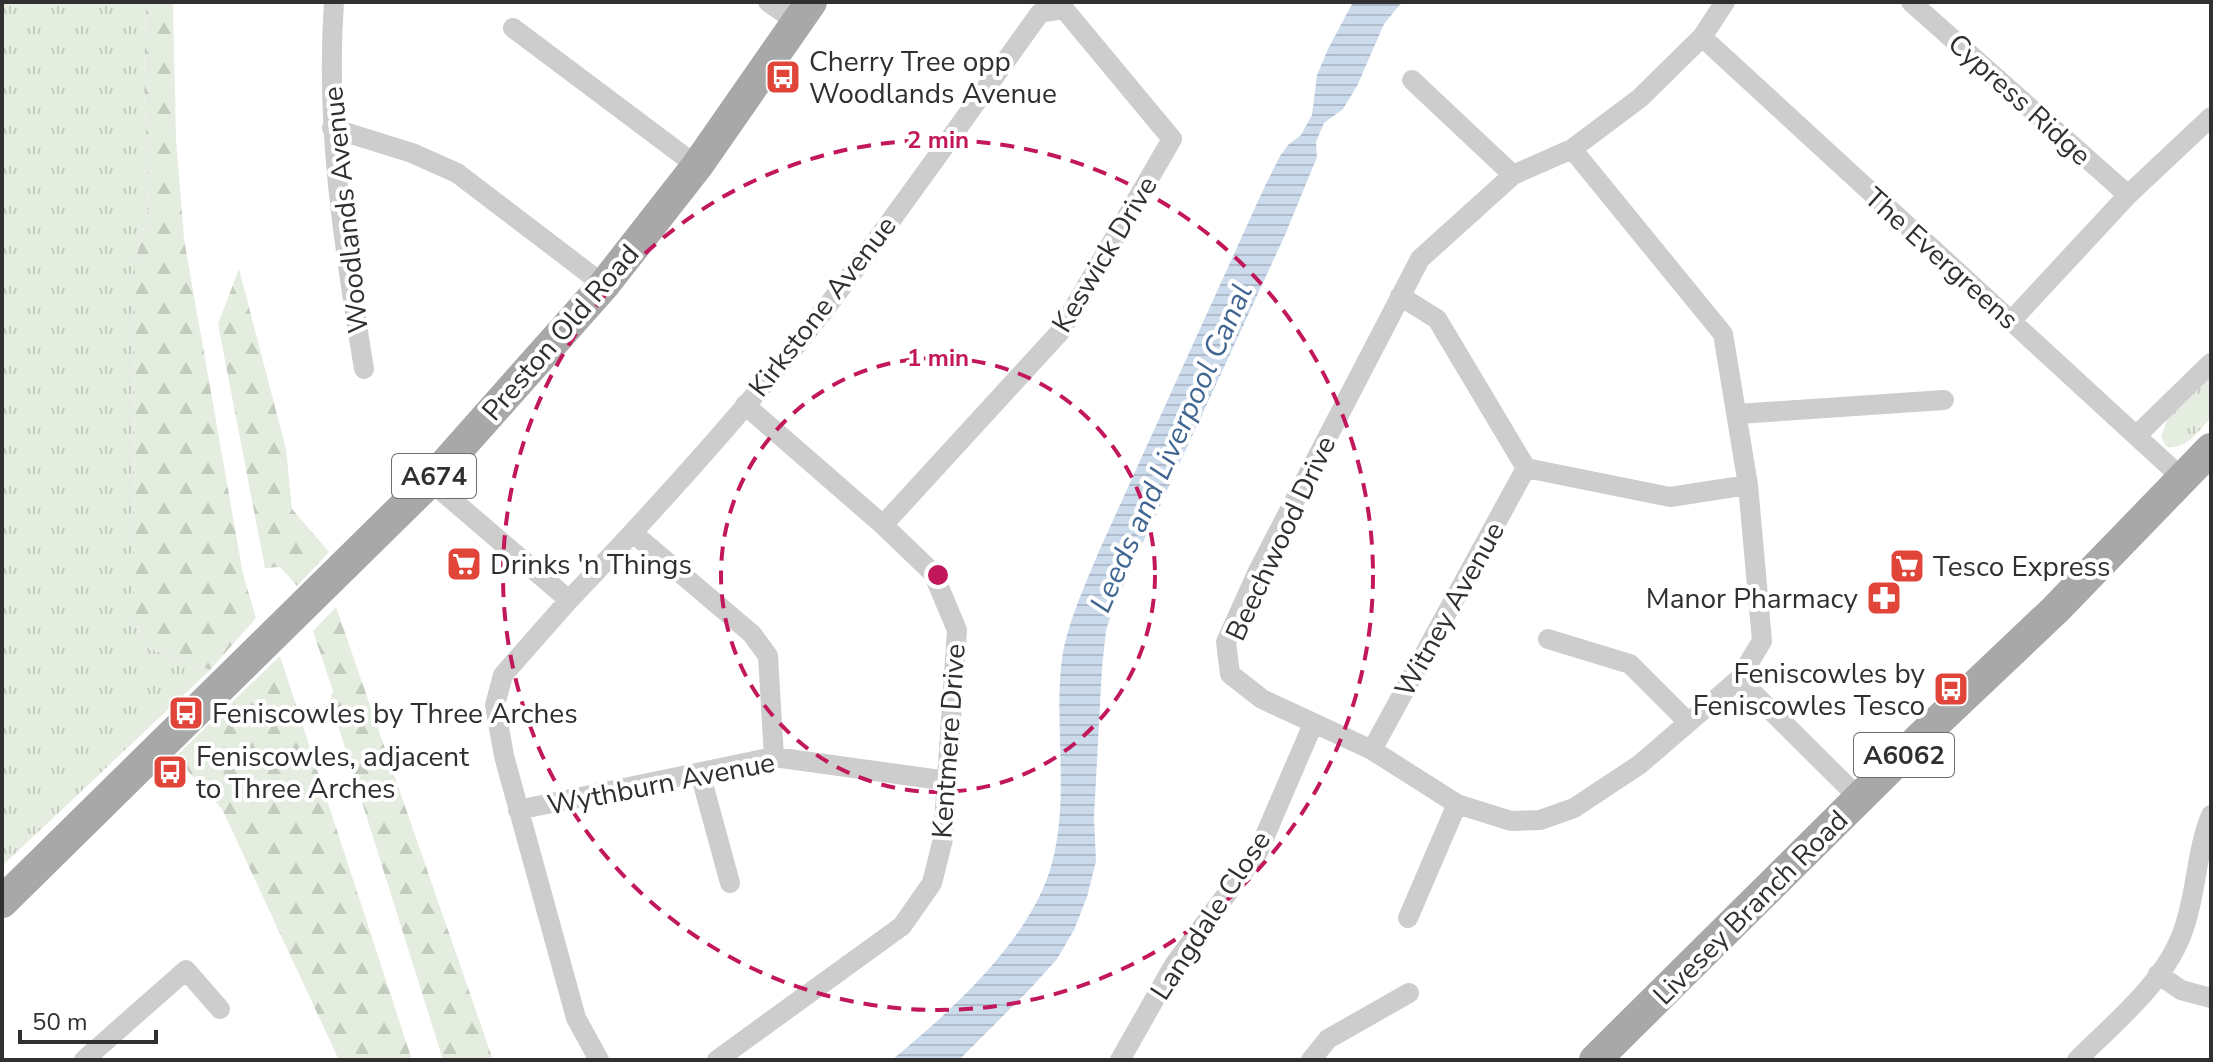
<svg xmlns="http://www.w3.org/2000/svg" width="2213" height="1062" font-family="'Nunito Sans',sans-serif">
<defs>
<pattern id="grass-tufts" width="24" height="20" patternUnits="userSpaceOnUse" patternTransform="scale(2)"><rect width="24" height="20" fill="#e4eddf"/><path d="M3 7l-1-3M5 7V3M7 7l1-3M15 17l-1-3M17 17v-4M19 17l1-3" fill="none" stroke="#c4ccc0"/></pattern>
<pattern id="forest-firs" width="22" height="20" patternUnits="userSpaceOnUse" patternTransform="scale(2)"><rect width="22" height="20" fill="#e4eddf"/><path d="M5 1l3.5 6h-7zM16 11l3.5 6h-7z" fill="#c4ccc0"/></pattern>
<pattern id="water-rules" width="6" height="5" patternUnits="userSpaceOnUse" patternTransform="scale(2)"><rect width="6" height="5" fill="#ccdbec"/><path d="M0 2.5h6" fill="none" stroke="#b0bccb"/></pattern>
</defs>
<rect width="100%" height="100%" fill="#fff"/>
<path fill="url(#grass-tufts)" d="M 2,2 L 146,2 L 144,83 L 149,208 L 135,263 L 134,621 L 148,648 L 210,670 L 2,866 Z
M 2211,373 L 2211,418 C 2199,430 2185,452 2166,446 L 2161,437 L 2170,412 Z"/>
<path fill="url(#forest-firs)" d="M 146,2 L 173,2 L 176,139 L 184,239 L 243,574 L 256,618 L 210,670 L 148,648 L 134,621 L 135,263 L 149,208 L 144,83 Z
M 239,269 L 286,449 L 292,509 L 329,552 L 297,586 L 280,567 L 265,568 L 218,324 Z
M 336,607 L 493,1060 L 443,1060 L 330,700 L 333,691 L 313,631 Z
M 280,656 L 412,1060 L 339,1060 L 222,809 L 175,757 Z"/>
<path fill="url(#water-rules)" d="M 1353,2 L 1402,2 L 1384,24 L 1357,86 L 1343,109 L 1324,123 L 1316,142 L 1317,157 L 1285,235 L 1115,603 L 1106,630 L 1102,668 L 1094,817 L 1096,861 L 1087,897 L 1074,930 L 1057,959 L 1029,990 L 959,1060 L 892,1060 C 951,1011 1032,939 1052,863 C 1069,800 1055,731 1061,667 C 1065,627 1084,588 1099,551 L 1264,188 L 1280,156 L 1288,145 L 1301,135 L 1312,115 L 1317,75 L 1328,49 Z"/>
<g fill="none" stroke-linecap="round" stroke-linejoin="round">
<path stroke="#cdcdcd" stroke-width="20" d="M 334,2 C 325,126 344,247 364,369
M 768,2 L 797,22
M 1911,2 L 2128,195
M 513,28 L 697,166
M 1702,37 L 2182,478
M 1412,80 L 1513,175
M 332,128 L 412,153 L 457,173 L 604,285
M 1572,149 L 1723,334 L 1748,485 L 1762,641 L 1739,679 L 1639,765 L 1574,808 L 1540,820 L 1511,821 L 1457,804 L 1372,750 L 1262,699 L 1230,674 L 1226,642 L 1258,571 L 1420,259 L 1513,175 L 1572,149 L 1640,98 L 1702,37 L 1725,2
M 1400,296 L 1437,319 L 1526,468 L 1670,497 L 1748,485
M 2011,321 L 2128,195 L 2211,117
M 1738,414 L 1944,400
M 2137,435 L 2211,363
M 430,481 L 569,600 L 503,675 L 495,705 L 504,756 L 576,1018 L 599,1060
M 633,533 L 752,634 L 768,656 L 774,757
M 569,600 C 657,508 743,413 822,313 C 897,215 968,113 1040,13 L 1064,9 L 1172,139 L 1060,332 L 883,525
M 1548,639 L 1630,664 L 1688,722
M 1739,679 L 1860,799
M 1372,750 L 1526,468
M 700,773 L 730,883
M 518,810 L 774,757 L 948,781
M 1408,918 L 1457,804
M 2158,974 L 2181,990 L 2211,998
M 84,1060 L 186,970 L 220,1009
M 717,1060 L 902,926 L 932,883 L 943,839 L 957,630 L 933,573 L 883,525 L 745,405
M 1120,1060 L 1174,965 L 1258,852 L 1313,724
M 1311,1060 L 1328,1039 L 1409,993
M 2077,1060 C 2115,1022 2167,981 2184,928 C 2197,891 2196,851 2211,815"/>
<path stroke="#a8a8a8" stroke-width="32" d="M 2,902 L 430,481 L 604,285 L 697,166 L 811,2
M 1595,1060 L 1922,736 L 2055,610 L 2211,449"/>
</g>
<g fill="none" stroke="#c2185b" stroke-width="4" stroke-dasharray="14 10">
<circle cx="938" cy="575" r="217"/>
<circle cx="938" cy="575" r="435"/>
</g>
<defs>
<symbol id="bus-square" viewBox="-11 -11 22 22"><rect x="-9" y="-9" width="18" height="18" rx="4" fill="#e14439" stroke="#fff"/><path d="M-5-6H5V4H4V6H2V4H-2V6H-4V4H-5ZM-3.5-4V0h7V-4ZM-3.5 1.2v1.5H-2V1.2ZM2 1.2v1.5H3.5V1.2Z" fill="#fff"/></symbol>
<symbol id="supermarket-square" viewBox="-11 -11 22 22"><rect x="-9" y="-9" width="18" height="18" rx="4" fill="#e14439" stroke="#fff"/><path d="M-6-5.5h2.5l.6 2H6L4.5 2H-2.5L-4.4-4H-6ZM-1.5 3.2a1.3 1.3 0 1 0 .1 0ZM3 3.2a1.3 1.3 0 1 0 .1 0Z" fill="#fff"/></symbol>
<symbol id="pharmacy-square" viewBox="-11 -11 22 22"><rect x="-9" y="-9" width="18" height="18" rx="4" fill="#e14439" stroke="#fff"/><path d="M-2-6h4v4h4v4h-4v4h-4v-4h-4v-4h4Z" fill="#fff"/></symbol>
</defs>
<g fill-rule="evenodd">
<use href="#bus-square" x="763" y="57" width="40" height="40"/>
<use href="#supermarket-square" x="444" y="544" width="40" height="40"/>
<use href="#supermarket-square" x="1887" y="546" width="40" height="40"/>
<use href="#pharmacy-square" x="1864" y="578" width="40" height="40"/>
<use href="#bus-square" x="1931" y="669" width="40" height="40"/>
<use href="#bus-square" x="166" y="693" width="40" height="40"/>
<use href="#bus-square" x="150" y="752" width="40" height="40"/>
</g>
<g text-anchor="middle" stroke-width="8" stroke-linejoin="round" paint-order="stroke">
<g fill="#fff" stroke="#6e6e6e" stroke-width="2">
<rect x="392" y="454" width="84" height="44" rx="6"/>
<rect x="1854" y="733" width="100" height="44" rx="6"/>
</g>
<g font-size="26" font-weight="bold" fill="#303030">
<text x="434" y="485">A674</text>
<text x="1904" y="764">A6062</text>
</g>
<g font-size="28" fill="#303030" stroke="#fff" text-anchor="start">
<text x="809" y="71">Cherry Tree opp<tspan x="809" dy="32">Woodlands Avenue</tspan></text>
<text x="490" y="574">Drinks 'n Things</text>
<text x="1933" y="576">Tesco Express</text>
<text x="1858" y="608" text-anchor="end">Manor Pharmacy</text>
<text x="1925" y="683" text-anchor="end">Feniscowles by<tspan x="1925" dy="32">Feniscowles Tesco</tspan></text>
<text x="212" y="723">Feniscowles by Three Arches</text>
<text x="196" y="766">Feniscowles, adjacent<tspan x="196" dy="32">to Three Arches</tspan></text>
</g>
<g font-size="28" fill="#303030" stroke="#fff">
<text transform="translate(2020 99) rotate(42)" y="10">Cypress Ridge</text>
<text transform="translate(345 210) rotate(-96)" y="10">Woodlands Avenue</text>
<text transform="translate(1104 254) rotate(-59)" y="10">Keswick Drive</text>
<text transform="translate(1942 258) rotate(42)" y="10">The Evergreens</text>
<text transform="translate(822 306) rotate(-52)" y="10">Kirkstone Avenue</text>
<text transform="translate(560 332) rotate(-49)" y="10">Preston Old Road</text>
<text transform="translate(1280 538) rotate(-65)" y="10">Beechwood Drive</text>
<text transform="translate(1449 609) rotate(-61)" y="10">Witney Avenue</text>
<text transform="translate(948 741) rotate(-86)" y="10">Kentmere Drive</text>
<text transform="translate(661 783) rotate(-11)" y="10">Wythburn Avenue</text>
<text transform="translate(1750 907) rotate(-45)" y="10">Livesey Branch Road</text>
<text transform="translate(1210 915) rotate(-57)" y="10">Langdale Close</text>
</g>
<g font-size="30" font-style="italic" fill="#406691" stroke="#fff">
<text transform="translate(1171 448) rotate(-66)" y="10">Leeds and Liverpool Canal</text>
</g>
</g>
<circle cx="938" cy="575" r="12" fill="#c2185b" stroke="#fff" stroke-width="4"/>
<g font-size="24" text-anchor="middle" font-weight="bold" fill="#c2185b" stroke="#fff" stroke-width="8" stroke-linejoin="round" paint-order="stroke">
<text x="938" y="148">2 min</text>
<text x="938" y="366">1 min</text>
</g>
<rect width="2213" height="1062" fill="none" stroke="#303030" stroke-width="8"/>
<path d="M20 1030v12h136v-12" fill="none" stroke="#303030" stroke-width="4"/>
<text x="32" y="1030" font-size="24" fill="#303030" stroke="#ffffff" stroke-width="6" paint-order="stroke">50 m</text>
</svg>
